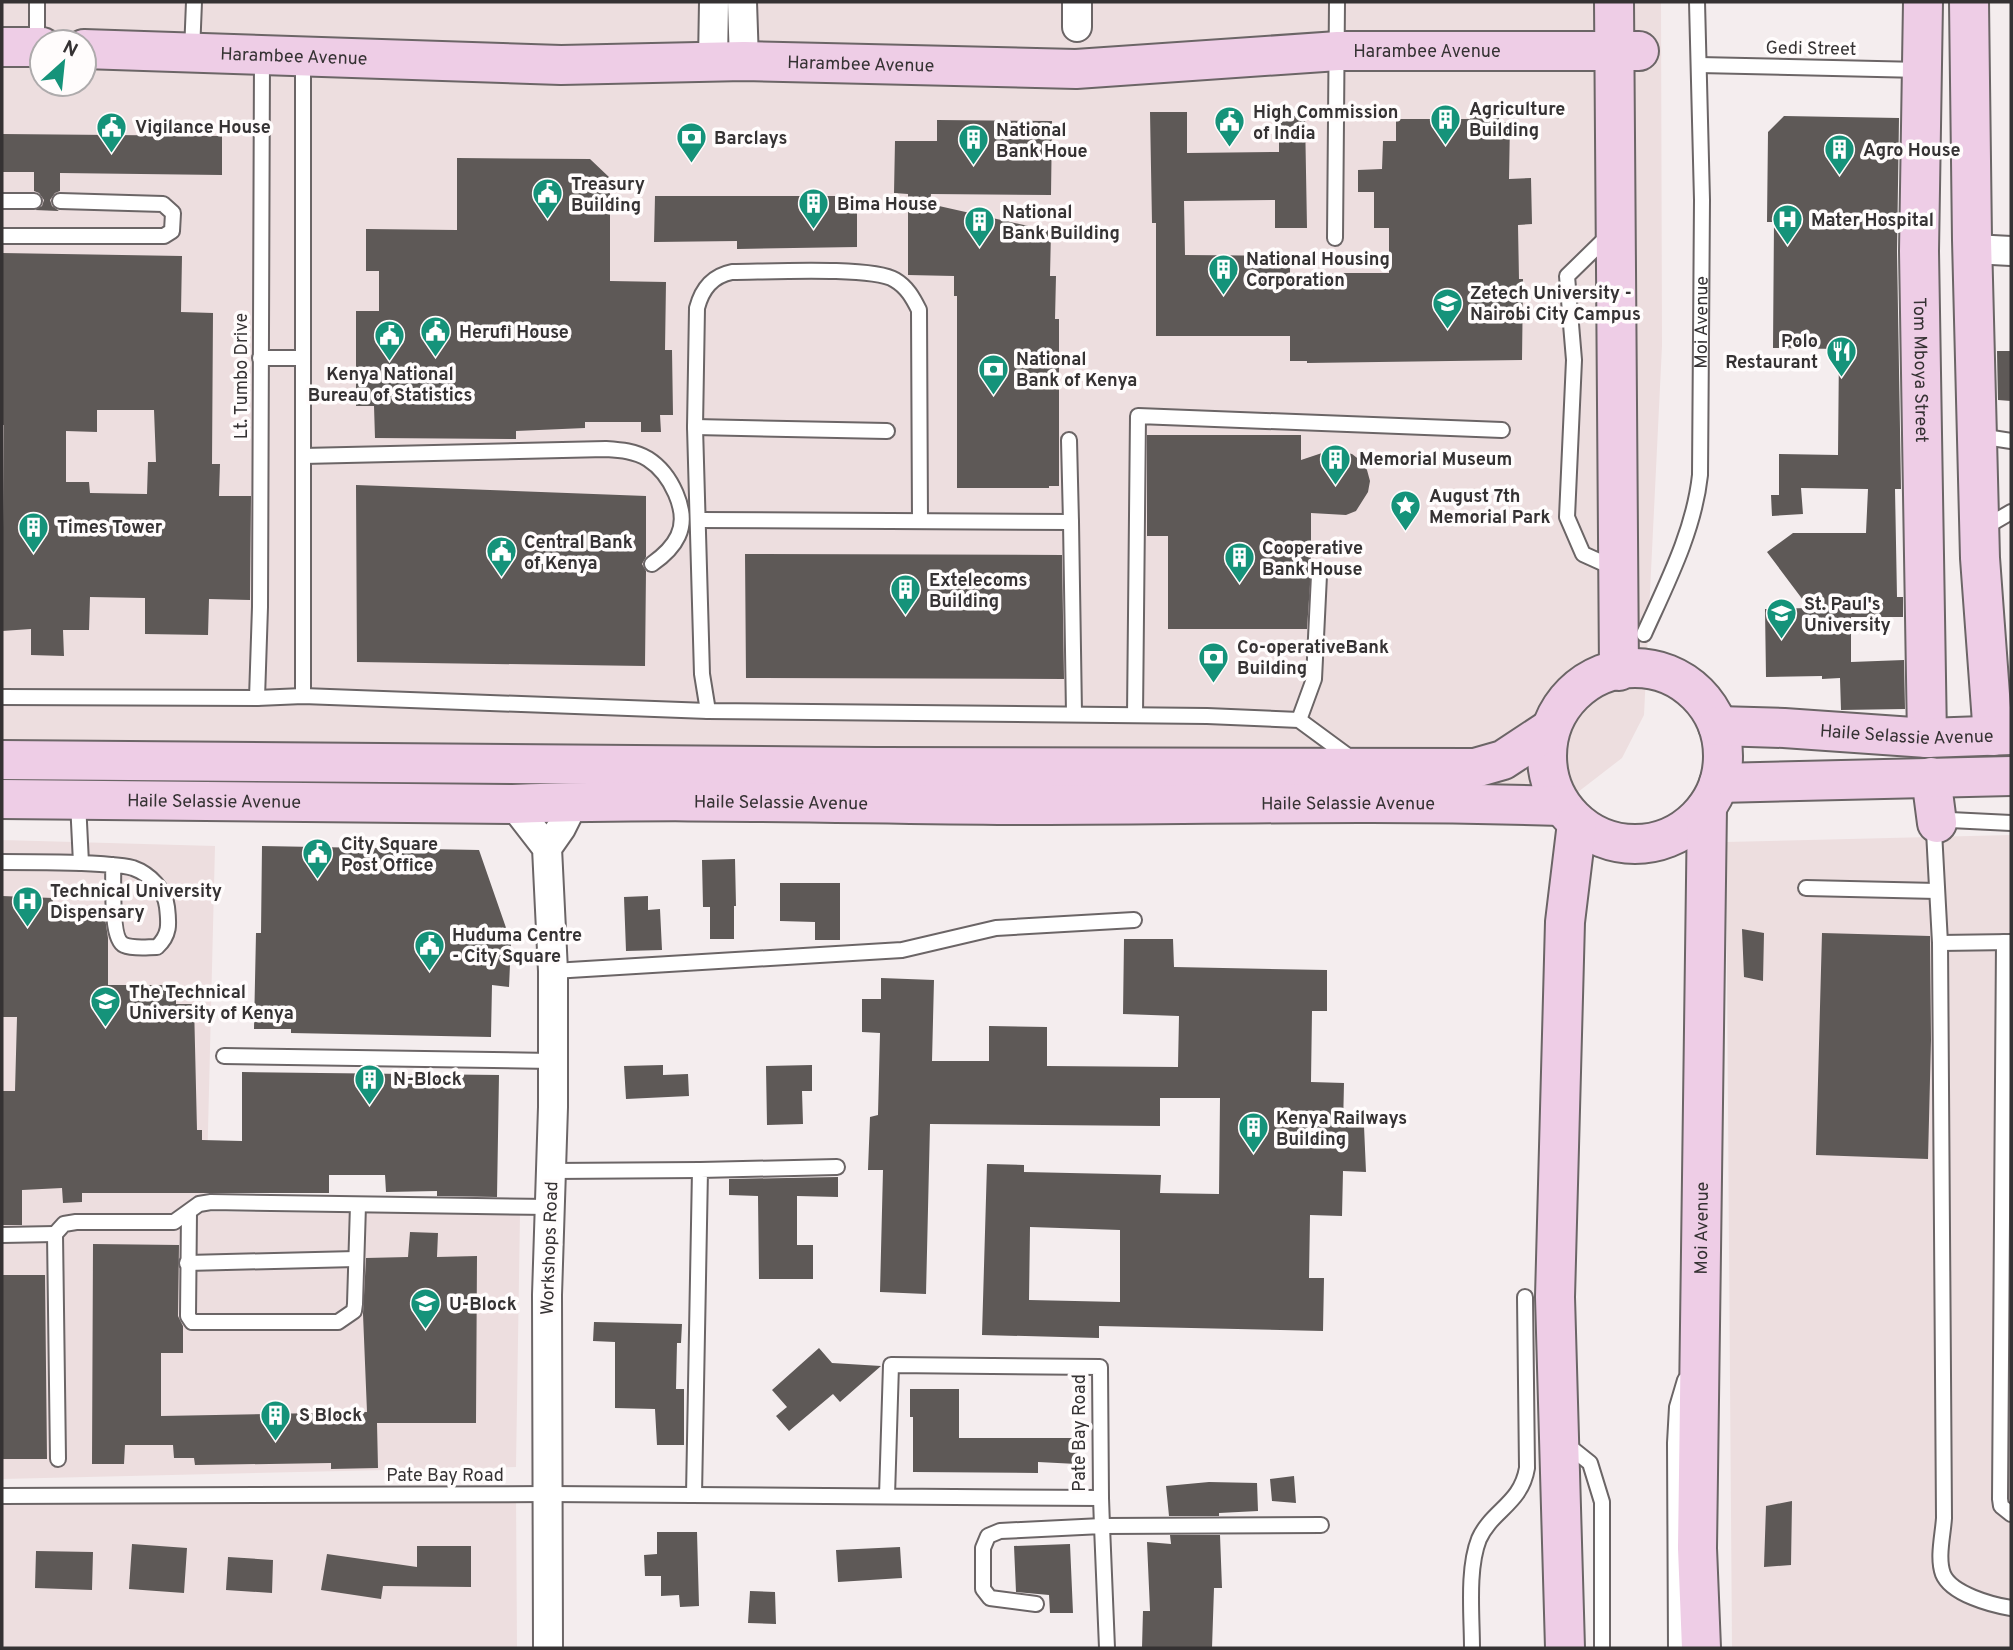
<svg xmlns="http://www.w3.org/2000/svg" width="2013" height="1650" font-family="Overpass,sans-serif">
<rect width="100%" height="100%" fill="#f4edee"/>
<path fill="#eddedf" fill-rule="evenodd" d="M 2,2 L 1661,2 L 1662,346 L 1644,715 L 1622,758 L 1578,792 L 1361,796 L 2,783 ZM 42,42 L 84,42 L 84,84 L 42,84 Z
M 2011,835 L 2011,1648 L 1732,1648 L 1726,842 Z
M 2,840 L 215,846 L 206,1212 L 520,1214 L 516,1467 L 2,1479 Z
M 516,1493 L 517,1648 L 2,1648 L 2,1502 Z"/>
<path fill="#5e5957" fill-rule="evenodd" d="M 1150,112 L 1187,112 L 1187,153 L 1279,152 L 1279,116 L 1305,116 L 1307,228 L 1275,228 L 1275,200 L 1184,201 L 1185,255 L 1290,256 L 1290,273 L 1389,273 L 1389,228 L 1374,228 L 1374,192 L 1358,192 L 1358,170 L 1382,169 L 1383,141 L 1396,141 L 1396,119 L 1470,119 L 1470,116 L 1499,117 L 1499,122 L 1510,123 L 1509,179 L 1531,178 L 1532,224 L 1518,225 L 1519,279 L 1523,279 L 1522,360 L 1307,363 L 1307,361 L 1290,361 L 1290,336 L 1156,336 L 1156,223 L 1152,223 Z
M 1784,116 L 1899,118 L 1897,251 L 1901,489 L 1895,489 L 1897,597 L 1903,597 L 1903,617 L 1851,617 L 1851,662 L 1904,660 L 1905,709 L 1841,710 L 1840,678 L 1822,679 L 1822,676 L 1766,677 L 1765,609 L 1809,608 L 1767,552 L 1793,533 L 1866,533 L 1868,489 L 1801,488 L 1803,514 L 1772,516 L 1771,495 L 1779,495 L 1779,454 L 1838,455 L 1839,349 L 1773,348 L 1774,222 L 1767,222 L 1768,132 Z
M 937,120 L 1052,121 L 1051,195 L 931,194 L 930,204 L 1051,231 L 1050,276 L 1056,276 L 1055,319 L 1059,319 L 1059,486 L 1049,486 L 1049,488 L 957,488 L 957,296 L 954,296 L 954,276 L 908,275 L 908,194 L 894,193 L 895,141 L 937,141 Z
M 2,134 L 222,136 L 222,175 L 60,173 L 60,191 L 55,193 L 50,200 L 52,206 L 59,211 L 35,210 L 42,206 L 44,200 L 39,193 L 34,191 L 34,172 L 2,172 Z
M 457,158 L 590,159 L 610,178 L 610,281 L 666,282 L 665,350 L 672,350 L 673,415 L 660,415 L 661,432 L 641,432 L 641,422 L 585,422 L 585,428 L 516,431 L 516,439 L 375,438 L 374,406 L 356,406 L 356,311 L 379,311 L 379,271 L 366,271 L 366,229 L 457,230 Z
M 655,196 L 857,196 L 857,247 L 737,249 L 737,241 L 654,242 Z
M 2,253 L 182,256 L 181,312 L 213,313 L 212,464 L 220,464 L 219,496 L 251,496 L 250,600 L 209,599 L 208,635 L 145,634 L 145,598 L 90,597 L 89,630 L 63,630 L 64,656 L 31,655 L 31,629 L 2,631 L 4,425 L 2,425 ZM 97,410 L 154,410 L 156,462 L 148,462 L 147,494 L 90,493 L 89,482 L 66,482 L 66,431 L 97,432 Z
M 1997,351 L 2011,351 L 2011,401 L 1998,400 Z
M 1147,435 L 1301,435 L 1301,460 L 1331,450 L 1352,454 L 1361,461 L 1367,470 L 1370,481 L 1368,492 L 1356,511 L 1346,515 L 1311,513 L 1311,570 L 1307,629 L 1168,629 L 1168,536 L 1147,536 Z
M 356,485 L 646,496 L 646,557 L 642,564 L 646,571 L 645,666 L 357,662 Z
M 745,554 L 1062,555 L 1064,679 L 746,678 Z
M 262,846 L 479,850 L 511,942 L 509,987 L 492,985 L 491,1037 L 291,1033 L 291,1029 L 254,1029 L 256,933 L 261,933 Z
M 735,859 L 736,906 L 734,906 L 734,939 L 710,939 L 710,907 L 703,907 L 702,860 Z
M 780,883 L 840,883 L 840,940 L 815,940 L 815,922 L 780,921 Z
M 2,896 L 53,898 L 52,917 L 105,918 L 108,938 L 108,985 L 176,985 L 176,1004 L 194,1004 L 197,1130 L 202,1130 L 202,1140 L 242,1141 L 242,1072 L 499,1075 L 497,1197 L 437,1196 L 437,1191 L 386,1192 L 385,1175 L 329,1175 L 329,1193 L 82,1193 L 82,1202 L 63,1203 L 62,1188 L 22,1190 L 22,1225 L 2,1225 L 2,1091 L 15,1091 L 17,1017 L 2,1017 Z
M 648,896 L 648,910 L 660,909 L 662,950 L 626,951 L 624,897 Z
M 1742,929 L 1764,933 L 1763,981 L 1744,977 Z
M 1822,933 L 1930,936 L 1931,1040 L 1928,1159 L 1816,1155 Z
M 1124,939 L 1173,939 L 1174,967 L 1327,970 L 1327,1011 L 1312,1011 L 1311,1082 L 1344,1083 L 1343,1127 L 1364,1126 L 1366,1172 L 1343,1171 L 1342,1216 L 1310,1215 L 1309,1278 L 1324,1278 L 1323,1331 L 1099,1326 L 1099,1338 L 982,1335 L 987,1164 L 1024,1165 L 1024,1172 L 1161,1175 L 1160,1193 L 1219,1194 L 1220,1098 L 1160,1098 L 1160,1126 L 930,1124 L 926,1294 L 880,1292 L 883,1170 L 868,1170 L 870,1117 L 878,1115 L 880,1033 L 862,1032 L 862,999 L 881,999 L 881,978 L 934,980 L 932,1061 L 989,1061 L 989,1026 L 1047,1027 L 1047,1066 L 1178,1067 L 1179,1016 L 1123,1014 ZM 1030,1227 L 1120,1230 L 1120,1302 L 1029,1300 Z
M 663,1065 L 663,1075 L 688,1074 L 689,1096 L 626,1099 L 624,1066 Z
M 812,1065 L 812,1091 L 802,1091 L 803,1124 L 767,1125 L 766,1066 Z
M 838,1177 L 838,1197 L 797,1196 L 797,1245 L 813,1245 L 813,1279 L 759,1279 L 758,1196 L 729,1195 L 729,1179 Z
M 410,1232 L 438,1233 L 437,1257 L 477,1256 L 476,1423 L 377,1423 L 378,1468 L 331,1469 L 331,1463 L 195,1465 L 194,1458 L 174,1458 L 173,1445 L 125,1445 L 124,1464 L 92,1464 L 93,1244 L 179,1245 L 178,1316 L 183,1326 L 183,1353 L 161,1353 L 161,1416 L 367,1412 L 363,1314 L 366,1258 L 408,1257 Z
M 2,1275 L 45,1275 L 47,1459 L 2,1459 Z
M 594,1322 L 682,1324 L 681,1343 L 677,1343 L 676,1389 L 684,1389 L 684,1445 L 657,1445 L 655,1409 L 615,1408 L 615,1342 L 593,1341 Z
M 819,1348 L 832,1363 L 881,1366 L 840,1402 L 833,1394 L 789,1431 L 776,1416 L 787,1407 L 772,1390 Z
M 910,1389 L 959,1389 L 959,1438 L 1078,1438 L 1077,1464 L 1038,1462 L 1038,1473 L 913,1472 L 913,1417 L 910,1417 Z
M 1294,1476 L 1296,1503 L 1272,1501 L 1270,1479 Z
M 1209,1482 L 1257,1483 L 1258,1511 L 1219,1513 L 1219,1516 L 1169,1516 L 1166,1486 Z
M 1792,1501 L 1791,1565 L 1764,1567 L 1766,1506 Z
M 657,1532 L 697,1532 L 699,1606 L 680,1607 L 679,1595 L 661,1596 L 661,1576 L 645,1576 L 644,1555 L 657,1554 Z
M 1170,1535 L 1220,1535 L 1222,1588 L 1214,1588 L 1212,1648 L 1142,1648 L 1143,1611 L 1150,1611 L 1147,1542 L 1171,1544 Z
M 132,1544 L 187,1548 L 184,1593 L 129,1589 Z
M 1070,1544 L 1073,1613 L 1050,1613 L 1049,1595 L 1016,1592 L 1014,1546 Z
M 417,1546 L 471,1546 L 471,1587 L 383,1586 L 381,1599 L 321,1590 L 327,1554 L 417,1567 Z
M 900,1547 L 902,1578 L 838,1582 L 836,1550 Z
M 36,1551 L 93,1552 L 92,1590 L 35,1588 Z
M 228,1557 L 273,1560 L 272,1593 L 226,1590 Z
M 750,1591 L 775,1592 L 776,1624 L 748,1623 Z"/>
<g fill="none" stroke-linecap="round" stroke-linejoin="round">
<defs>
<g id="lane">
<path d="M 37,46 L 37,2"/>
<path d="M 192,52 L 194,2"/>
<path d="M 303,58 L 303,696"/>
<path d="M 1699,65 L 1921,70"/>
<path d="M 2,201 L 34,201"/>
<path d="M 1610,234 L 1567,276 L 1574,360 L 1567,517 L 1583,554 L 1614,568"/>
<path d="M 2,236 L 164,236 L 172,231 L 173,213 L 163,204 L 60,201"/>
<path d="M 1335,238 L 1337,2"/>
<path d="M 260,358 L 303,358"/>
<path d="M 695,427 L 887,431"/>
<path d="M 1979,436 L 2011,441"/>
<path d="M 1069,440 L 1071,522"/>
<path d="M 303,456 L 606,449 C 621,450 635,451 648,459 C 670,473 690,511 678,536 C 673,547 662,557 652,564"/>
<path d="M 699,520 L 1071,522 L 1074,714"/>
<path d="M 1982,529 L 2011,512"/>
<path id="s1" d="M 1644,634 C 1667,583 1694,531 1700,475 L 1702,200 L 1697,2"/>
<path d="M 2,697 L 257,698 L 303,696 L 708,711 L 1207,716 L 1299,720 L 1352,759"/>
<path d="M 257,698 L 260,607 L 262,55"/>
<path d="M 708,711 L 702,674 L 695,427 L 697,308 C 702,289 712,276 732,272 C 765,272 872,266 895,280 C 907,287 913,298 919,310 L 920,521"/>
<path d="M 1135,715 L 1138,416 L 1502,430"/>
<path d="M 1299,720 L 1314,679 L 1319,575"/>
<path d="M 78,802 L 81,863"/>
<path d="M 2011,823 L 1950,820 L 1937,823 L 1934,831 L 1940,943 L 1944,1518 C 1943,1535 1937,1558 1943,1574 C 1951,1594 1992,1605 2011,1608"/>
<path d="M 2,862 C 35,862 68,862 100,864 C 111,865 123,865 133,868 C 150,874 165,890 167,907 C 169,924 170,935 157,947 C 147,947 133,949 124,945 C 110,939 114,880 113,865"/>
<path d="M 1806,888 L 1937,891"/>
<path d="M 2004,942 L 2000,1499 L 2001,1506 L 2011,1514"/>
<path d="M 1940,943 L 2011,942"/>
<path d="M 553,971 L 902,950 L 996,928 L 1134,920"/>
<path d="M 224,1056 L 552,1061"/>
<path d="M 551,1171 L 700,1170"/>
<path d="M 189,1212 L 188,1316 L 192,1322 L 338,1322 L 354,1311 L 355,1304 L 358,1205"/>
<path d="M 2,1235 L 55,1234"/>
<path d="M 187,1263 L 356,1259"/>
<path d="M 1565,1443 L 1590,1463 L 1602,1502 L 1602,1648"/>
<path d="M 58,1459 L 55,1234 L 64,1224 L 76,1222 L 174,1222 L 199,1204 L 211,1202 L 549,1207"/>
<path d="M 694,1495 L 700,1170 L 837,1167"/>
<path d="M 2,1496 L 548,1494 L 1101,1498 L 1100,1367 L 891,1365 L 887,1496"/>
<path d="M 1101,1498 L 1102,1526 L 1321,1525"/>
<path d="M 1036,1604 L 990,1598 L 983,1589 L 983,1548 L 988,1536 L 1000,1531 L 1102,1526 L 1107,1648"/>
<path d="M 1472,1648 C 1472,1616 1467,1569 1479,1539 C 1492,1510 1521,1504 1527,1468 L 1525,1297"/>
<path d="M 1676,1648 L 1675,1443 L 1677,1407 L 1685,1380"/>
</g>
<path id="street" d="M 742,2 L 744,61
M 1077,27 L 1077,2
M 713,61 L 714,2
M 1973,249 L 2011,251
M 513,804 L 547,848
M 547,848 L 553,971 L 553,1107 L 547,1295 L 548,1648
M 547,848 L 561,828 L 574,802"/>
<g id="secondary">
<path d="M 1614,2 L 1619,671"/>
<path id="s2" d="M 1923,2 L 1919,251 L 1927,738"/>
<path d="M 1969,2 L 1972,240 L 1980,558 L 1993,736"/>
<path d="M 2,47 L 42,47"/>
<path id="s3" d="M 84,49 L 561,65 L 744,61 L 1076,69 L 1338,51 L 1639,51"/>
<circle cx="1635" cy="756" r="88"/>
<path id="s4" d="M 1718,726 L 1784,728 L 1927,738 L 2011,735"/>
<path d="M 2,760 L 876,767 L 1475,768 L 1503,760 L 1550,729"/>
<path d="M 1931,777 L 1937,823"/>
<path d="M 1719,783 L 2011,776"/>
<path id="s5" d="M 2,799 L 513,804 C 678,798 845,804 1011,805 C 1194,805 1378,800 1561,806"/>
<path d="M 1565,1648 L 1555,1297 L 1565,922 L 1577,823"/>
<path id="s6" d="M 1701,1648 L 1697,1548 L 1707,807"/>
</g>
</defs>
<use href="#lane" stroke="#6b6566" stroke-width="18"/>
<use href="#street" stroke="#6b6566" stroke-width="32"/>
<use href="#secondary" stroke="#6b6566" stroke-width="42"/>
<use href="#lane" stroke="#fff" stroke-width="14"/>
<use href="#street" stroke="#fff" stroke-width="28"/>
<use href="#secondary" stroke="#eecde6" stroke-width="38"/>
</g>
<defs>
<symbol id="building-pin" viewBox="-11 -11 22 30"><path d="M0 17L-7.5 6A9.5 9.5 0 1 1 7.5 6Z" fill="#15937a" stroke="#fffcfc"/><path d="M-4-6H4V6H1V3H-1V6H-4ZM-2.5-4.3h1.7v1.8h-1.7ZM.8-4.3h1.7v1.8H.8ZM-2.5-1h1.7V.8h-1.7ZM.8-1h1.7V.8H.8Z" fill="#fff"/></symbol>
<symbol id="civic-pin" viewBox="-11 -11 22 30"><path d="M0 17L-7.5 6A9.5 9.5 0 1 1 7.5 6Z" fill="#15937a" stroke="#fffcfc"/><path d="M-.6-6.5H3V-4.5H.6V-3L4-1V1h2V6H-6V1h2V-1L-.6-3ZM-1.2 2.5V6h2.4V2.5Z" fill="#fff"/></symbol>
<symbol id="bank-pin" viewBox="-11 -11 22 30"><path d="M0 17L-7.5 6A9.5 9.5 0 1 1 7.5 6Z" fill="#15937a" stroke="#fffcfc"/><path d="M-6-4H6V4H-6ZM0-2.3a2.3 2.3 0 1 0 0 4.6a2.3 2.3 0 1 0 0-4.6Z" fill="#fff"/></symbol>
<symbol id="hospital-pin" viewBox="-11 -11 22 30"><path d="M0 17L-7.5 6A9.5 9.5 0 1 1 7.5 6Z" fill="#15937a" stroke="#fffcfc"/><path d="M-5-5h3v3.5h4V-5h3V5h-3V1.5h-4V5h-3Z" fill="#fff"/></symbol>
<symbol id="university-pin" viewBox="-11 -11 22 30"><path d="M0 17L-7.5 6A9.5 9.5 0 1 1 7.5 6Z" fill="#15937a" stroke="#fffcfc"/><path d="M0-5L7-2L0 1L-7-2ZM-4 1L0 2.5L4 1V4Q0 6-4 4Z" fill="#fff"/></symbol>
<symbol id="restaurant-pin" viewBox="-11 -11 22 30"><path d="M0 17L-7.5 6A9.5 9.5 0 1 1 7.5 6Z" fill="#15937a" stroke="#fffcfc"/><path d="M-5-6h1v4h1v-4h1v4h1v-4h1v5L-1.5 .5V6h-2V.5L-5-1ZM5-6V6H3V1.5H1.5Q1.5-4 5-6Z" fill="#fff"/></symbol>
<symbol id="sight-pin" viewBox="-11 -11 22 30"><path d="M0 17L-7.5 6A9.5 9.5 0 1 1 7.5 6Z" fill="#15937a" stroke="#fffcfc"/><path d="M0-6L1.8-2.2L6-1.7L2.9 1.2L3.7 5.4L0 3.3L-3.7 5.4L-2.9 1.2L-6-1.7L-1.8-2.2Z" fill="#fff"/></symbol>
</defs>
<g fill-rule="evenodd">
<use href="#building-pin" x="1428" y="102" width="35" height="47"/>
<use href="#civic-pin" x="1212" y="104" width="35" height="47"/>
<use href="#civic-pin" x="94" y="110" width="35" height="47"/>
<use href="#bank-pin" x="674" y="120" width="35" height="47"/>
<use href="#building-pin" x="956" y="122" width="35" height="47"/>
<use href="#building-pin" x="1822" y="132" width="35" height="47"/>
<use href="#civic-pin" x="530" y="176" width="35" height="47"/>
<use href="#building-pin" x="796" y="186" width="35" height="47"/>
<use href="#hospital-pin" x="1770" y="202" width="35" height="47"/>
<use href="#building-pin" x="962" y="204" width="35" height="47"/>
<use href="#building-pin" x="1206" y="252" width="35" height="47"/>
<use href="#university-pin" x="1430" y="286" width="35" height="47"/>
<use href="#civic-pin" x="418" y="314" width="35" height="47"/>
<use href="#civic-pin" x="372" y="318" width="35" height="47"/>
<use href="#restaurant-pin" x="1824" y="334" width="35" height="47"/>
<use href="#bank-pin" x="976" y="352" width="35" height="47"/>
<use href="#building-pin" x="1318" y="442" width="35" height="47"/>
<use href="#sight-pin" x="1388" y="488" width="35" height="47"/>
<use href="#building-pin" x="16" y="510" width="35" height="47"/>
<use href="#civic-pin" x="484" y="534" width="35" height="47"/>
<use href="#building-pin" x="1222" y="540" width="35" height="47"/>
<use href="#building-pin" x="888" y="572" width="35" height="47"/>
<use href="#university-pin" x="1764" y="596" width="35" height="47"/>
<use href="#bank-pin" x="1196" y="640" width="35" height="47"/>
<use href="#civic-pin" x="300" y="836" width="35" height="47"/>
<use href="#hospital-pin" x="10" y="884" width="35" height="47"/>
<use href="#civic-pin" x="412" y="928" width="35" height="47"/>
<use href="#university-pin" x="88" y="984" width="35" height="47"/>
<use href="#building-pin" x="352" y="1062" width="35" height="47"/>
<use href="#building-pin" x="1236" y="1110" width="35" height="47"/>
<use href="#university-pin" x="408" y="1286" width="35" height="47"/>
<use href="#building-pin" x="258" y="1398" width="35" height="47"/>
</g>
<g text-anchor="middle" stroke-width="7" stroke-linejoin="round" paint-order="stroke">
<g font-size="18" fill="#353233" stroke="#fffcfc">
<text transform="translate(1811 48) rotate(1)" y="6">Gedi Street</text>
<text dy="6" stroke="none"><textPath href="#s3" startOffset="1344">Harambee Avenue</textPath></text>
<text dy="6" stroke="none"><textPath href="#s3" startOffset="210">Harambee Avenue</textPath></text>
<text dy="6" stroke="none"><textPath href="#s3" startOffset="777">Harambee Avenue</textPath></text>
<text dy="6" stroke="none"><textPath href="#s1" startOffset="322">Moi Avenue</textPath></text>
<text dy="6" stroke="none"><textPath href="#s2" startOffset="368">Tom Mboya Street</textPath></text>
<text transform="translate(241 376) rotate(-90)" y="6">Lt. Tumbo Drive</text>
<text dy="6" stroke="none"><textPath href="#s4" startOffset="189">Haile Selassie Avenue</textPath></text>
<text dy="6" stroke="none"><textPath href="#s5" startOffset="212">Haile Selassie Avenue</textPath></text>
<text dy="6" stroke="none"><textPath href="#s5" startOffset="779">Haile Selassie Avenue</textPath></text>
<text dy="6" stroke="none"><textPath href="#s5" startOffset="1346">Haile Selassie Avenue</textPath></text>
<text dy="6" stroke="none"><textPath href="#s6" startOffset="420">Moi Avenue</textPath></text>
<text transform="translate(549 1248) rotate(-88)" y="6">Workshops Road</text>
<text transform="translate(1079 1433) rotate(-90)" y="6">Pate Bay Road</text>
<text x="445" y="1481">Pate Bay Road</text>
</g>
<g font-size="18" font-weight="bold" fill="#353233" stroke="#fffcfc" text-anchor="start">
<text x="1469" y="115">Agriculture<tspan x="1469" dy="21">Building</tspan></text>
<text x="1253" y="118">High Commission<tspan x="1253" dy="21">of India</tspan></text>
<text x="135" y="133">Vigilance House</text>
<text x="996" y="136">National<tspan x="996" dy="21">Bank Houe</tspan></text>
<text x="714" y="144">Barclays</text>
<text x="1863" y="156">Agro House</text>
<text x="571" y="190">Treasury<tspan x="571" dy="21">Building</tspan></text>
<text x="837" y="210">Bima House</text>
<text x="1002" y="218">National<tspan x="1002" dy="21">Bank Building</tspan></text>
<text x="1811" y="226">Mater Hospital</text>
<text x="1246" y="265">National Housing<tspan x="1246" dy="21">Corporation</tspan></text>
<text x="1470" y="299">Zetech University -<tspan x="1470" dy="21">Nairobi City Campus</tspan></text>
<text x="459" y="338">Herufi House</text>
<text x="1818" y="347" text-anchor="end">Polo<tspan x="1818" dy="21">Restaurant</tspan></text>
<text x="1016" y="365">National<tspan x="1016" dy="21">Bank of Kenya</tspan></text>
<text x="390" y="380" text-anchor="middle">Kenya National<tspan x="390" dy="21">Bureau of Statistics</tspan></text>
<text x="1359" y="465">Memorial Museum</text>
<text x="1429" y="502">August 7th<tspan x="1429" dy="21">Memorial Park</tspan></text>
<text x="57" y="533">Times Tower</text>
<text x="524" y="548">Central Bank<tspan x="524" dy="21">of Kenya</tspan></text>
<text x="1262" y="554">Cooperative<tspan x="1262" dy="21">Bank House</tspan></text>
<text x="929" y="586">Extelecoms<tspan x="929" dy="21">Building</tspan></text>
<text x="1804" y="610">St. Paul's<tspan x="1804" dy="21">University</tspan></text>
<text x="1237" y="653">Co-operativeBank<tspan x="1237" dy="21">Building</tspan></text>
<text x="341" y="850">City Square<tspan x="341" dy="21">Post Office</tspan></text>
<text x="50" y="897">Technical University<tspan x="50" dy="21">Dispensary</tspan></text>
<text x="452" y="941">Huduma Centre<tspan x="452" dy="21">- City Square</tspan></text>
<text x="129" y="998">The Technical<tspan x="129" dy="21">University of Kenya</tspan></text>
<text x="393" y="1085">N-Block</text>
<text x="1276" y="1124">Kenya Railways<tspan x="1276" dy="21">Building</tspan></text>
<text x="449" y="1310">U-Block</text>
<text x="299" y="1421">S Block</text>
</g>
</g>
<rect width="2013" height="1650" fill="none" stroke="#353233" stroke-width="7"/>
<g transform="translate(63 63) rotate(27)"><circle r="33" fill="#fffcfc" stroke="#aeabac" stroke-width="2"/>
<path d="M0-5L12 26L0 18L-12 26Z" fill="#15937a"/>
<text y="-10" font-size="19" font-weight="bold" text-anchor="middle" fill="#353233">N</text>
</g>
</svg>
